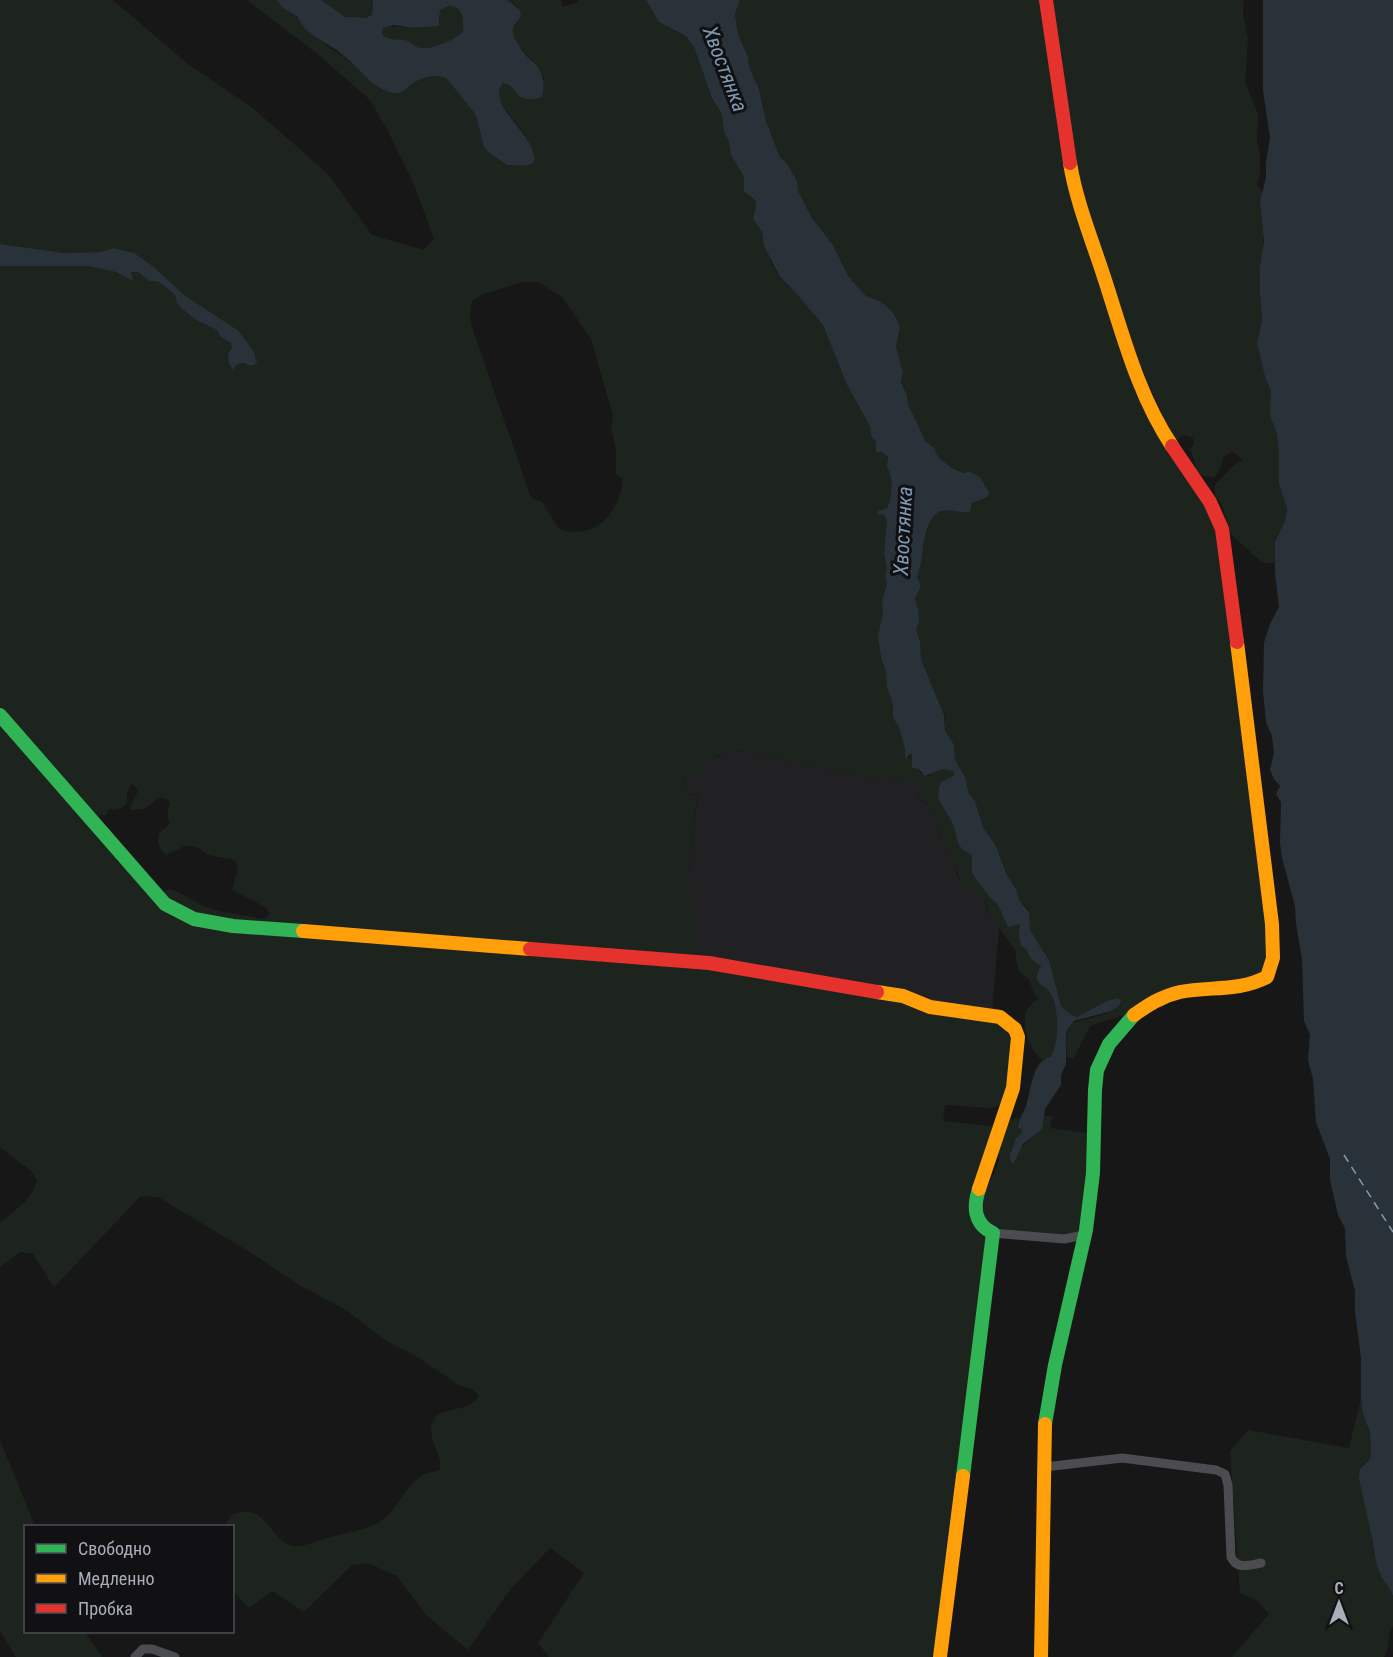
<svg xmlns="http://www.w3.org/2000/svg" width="1393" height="1657" font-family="'Roboto Condensed',sans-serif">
<rect width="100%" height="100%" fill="#171717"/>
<path fill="#212123" d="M 728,751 L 746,752 L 869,778 L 909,781 L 921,785 L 921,790 L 916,796 L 918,800 L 927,804 L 932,810 L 937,824 L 941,841 L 954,863 L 957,875 L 966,890 L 985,901 L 988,913 L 999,928 L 992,1014 L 695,960 L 688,875 L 698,793 L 689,796 L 685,794 L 681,783 L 685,777 L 701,774 L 710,760 Z"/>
<path fill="#1d241e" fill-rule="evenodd" d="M 0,0 L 113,0 L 188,64 L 254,109 L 328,174 L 372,235 L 424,250 L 434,239 L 415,187 L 388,131 L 369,99 L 320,56 L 247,0 L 277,0 C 283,9 292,10 298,18 C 305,26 311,35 321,41 C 332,50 344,56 355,66 C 361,71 365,78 371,83 C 376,86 386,92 392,93 C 401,94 406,87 412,83 C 422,77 437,73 447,79 L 476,115 L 484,147 L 488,152 L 507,165 L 524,166 L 534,154 L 526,137 L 499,101 L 499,87 L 503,83 L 512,88 L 544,80 C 542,62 510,47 513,31 C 513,27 518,22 520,18 L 517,6 L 507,0 L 561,0 L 562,6 L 567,6 L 578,2 L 578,0 L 646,0 L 659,22 L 686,36 L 694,47 L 712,98 L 722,114 L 724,132 L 729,142 L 730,150 L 744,177 L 746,193 L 756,202 L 758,225 L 762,232 L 771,262 L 781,279 L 794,291 L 823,325 L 847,385 L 871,428 L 871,436 L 876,442 L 876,453 L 884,453 C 894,461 894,497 887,508 L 878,511 L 878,514 L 884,515 L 887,521 L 884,554 L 887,569 L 885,576 L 887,584 L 882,600 L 883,611 L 878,637 L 881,657 L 886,672 L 887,687 L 893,705 L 894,717 L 899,728 L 905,749 L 905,758 L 907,759 L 912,753 L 913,757 L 912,768 L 919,769 L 921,773 L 928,776 L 944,769 L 953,771 L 954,775 L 940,785 L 938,798 L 954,826 L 958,844 L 963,850 L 972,855 L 972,873 L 998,905 L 1008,927 L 1020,923 L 1020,943 L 1028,951 L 1029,956 L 1041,966 L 1037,980 C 1041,985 1047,988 1050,993 C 1057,1004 1063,1048 1050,1057 C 1048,1058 1045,1059 1042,1060 C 1030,1050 1019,1023 1028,1008 C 1031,1004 1035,1001 1039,998 L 1034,994 L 1029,979 L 1020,972 L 1016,961 L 1016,951 L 989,915 L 986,902 L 966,890 L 961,883 L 954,863 L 941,841 L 937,824 L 932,810 L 927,804 L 916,798 L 921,789 L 921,785 L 909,781 L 869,778 L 746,752 C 732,751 720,751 709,762 C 706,765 704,772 701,775 C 696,778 688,776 682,779 L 682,787 L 685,794 L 692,796 L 698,792 L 688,875 L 698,956 L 710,966 L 991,1019 C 995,1021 1000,1023 1004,1025 C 1024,1040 1008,1083 1004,1103 L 991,1108 L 945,1105 L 943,1121 L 991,1126 L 993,1129 L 969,1204 L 971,1220 L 987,1237 L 935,1650 L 931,1657 L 549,1657 L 538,1643 L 584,1573 L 550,1548 L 509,1591 L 468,1650 L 426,1615 L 397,1576 L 368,1563 L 352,1565 L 304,1612 L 272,1591 L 249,1608 L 233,1591 L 232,1526 L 224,1526 L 232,1515 C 270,1499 269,1547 297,1546 C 307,1546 318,1540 327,1538 C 347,1532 371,1531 387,1516 C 400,1504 406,1485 423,1475 C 428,1472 434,1472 440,1470 C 443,1452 424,1436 434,1419 C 442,1406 469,1413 479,1396 L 472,1389 L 459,1385 L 414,1355 L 388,1342 L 346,1310 L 299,1285 L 248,1251 L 158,1197 L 141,1196 L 54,1287 L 33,1254 L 20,1252 L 0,1267 L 0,1223 C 13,1212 34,1198 37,1180 L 31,1171 L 0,1147 L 0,266 C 34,266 104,257 130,280 L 131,272 L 138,272 L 150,281 L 159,282 L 175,295 L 179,306 L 182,309 L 198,321 L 217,330 L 221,337 L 231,343 L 232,348 C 228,356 228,361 233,369 L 237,364 L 244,363 L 251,366 L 257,357 L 239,331 L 184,295 L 154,267 L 113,248 L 100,252 L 64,253 L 0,244 ZM 523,282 L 538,282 L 562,297 L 591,339 L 613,416 L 611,428 L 616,450 L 616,474 L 623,479 C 620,513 595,541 559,529 L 542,502 L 531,498 L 472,327 L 470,314 L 472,301 L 483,294 ZM 132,784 L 138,789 C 137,797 130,803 130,810 L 145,809 L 159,797 L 167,799 L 170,803 L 167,816 L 170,824 L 159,833 C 157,843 159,848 166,855 L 185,846 L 192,846 L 198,848 L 208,855 L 236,860 L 238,872 L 235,878 L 232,890 L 267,908 L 269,914 L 265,919 L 218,911 L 203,906 L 176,891 L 169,889 L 162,892 L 94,816 L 106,815 L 109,809 C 116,811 122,809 127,803 L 127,791 Z
M 321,0 L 373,0 L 372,15 C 350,26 337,11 321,0 Z
M 740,0 L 1042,0 L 1070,174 L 1137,387 L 1220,530 L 1272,957 L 1263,976 L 1247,984 L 1214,986 L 1090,1026 L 1073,1059 L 1067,1057 C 1066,1043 1065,1034 1072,1023 L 1103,1015 L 1121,1005 L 1115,998 L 1077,1017 L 1070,1015 L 1061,1006 L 1049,960 L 1030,930 L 1028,909 L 1019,900 L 1017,891 L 1006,873 L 996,846 L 983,827 L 975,801 L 969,794 L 965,777 L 955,760 L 955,753 L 945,728 L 945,717 L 921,659 L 920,641 L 916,629 L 918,608 L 915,599 L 921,586 L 917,577 C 925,558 921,524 940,511 L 971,510 L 972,503 L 989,492 L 980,477 L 969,471 L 963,473 L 952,468 L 938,457 L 936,452 L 926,442 L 908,404 L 907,394 L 901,381 L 903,372 L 896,347 L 900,328 L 896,318 L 891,310 L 880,301 L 866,296 L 848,276 L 833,245 L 812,218 L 798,191 L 797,181 L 787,163 L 780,157 L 766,121 L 759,89 L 749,67 L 748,57 L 738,34 L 735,14 Z
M 1048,0 L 1244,0 L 1243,13 L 1248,40 L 1245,82 L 1258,114 L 1257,141 L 1260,154 L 1260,173 L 1257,186 L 1263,192 L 1260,201 L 1264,230 L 1260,295 L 1262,320 L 1257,343 L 1265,377 L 1271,391 L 1272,421 L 1277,434 L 1279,454 L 1279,484 L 1287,509 L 1285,521 L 1275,542 L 1275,563 L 1265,563 L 1259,560 L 1230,533 L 1222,505 L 1215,495 L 1215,485 L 1234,465 L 1243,460 L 1232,451 L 1223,458 L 1220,469 L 1214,477 C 1190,477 1198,463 1190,449 L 1194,444 L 1193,438 L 1184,435 L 1178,439 L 1172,439 L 1137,358 L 1083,201 L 1062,83 L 1062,56 Z
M 449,6 C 463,6 464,19 463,31 C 457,40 432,50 421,48 C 416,47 413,43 409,42 C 399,39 390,42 382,34 L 383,28 C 395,25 401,27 412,28 C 421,29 431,26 440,23 L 440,9 Z
M 1091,1109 L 1084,1223 C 1080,1228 1077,1233 1070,1235 C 1060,1237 1001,1231 991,1225 C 983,1221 980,1216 977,1208 L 999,1162 L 998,1150 L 1010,1120 L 1019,1118 L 1018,1124 L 1023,1131 C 1016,1141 1008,1150 1010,1164 L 1015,1161 C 1019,1141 1043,1137 1043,1116 L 1052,1116 L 1050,1128 L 1086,1133 L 1088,1110 Z
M 1361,1398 C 1362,1412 1377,1447 1369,1459 C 1367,1462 1362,1465 1360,1469 L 1373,1542 L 1373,1553 L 1393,1596 L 1393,1626 L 1389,1634 L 1388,1649 L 1384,1657 L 1232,1657 L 1269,1614 L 1258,1601 L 1240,1593 L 1230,1451 L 1248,1430 L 1349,1448 Z
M 0,1440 L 35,1526 L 26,1526 L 26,1632 L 85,1632 L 102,1657 L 16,1657 L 0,1631 Z"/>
<path fill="#2a3239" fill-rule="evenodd" d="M 277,0 L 321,0 L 345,17 L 365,18 L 372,15 L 373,0 L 507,0 C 536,18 510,19 513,34 C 513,37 516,40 517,42 C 529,67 546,60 543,94 L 540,98 C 512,103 521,88 503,83 C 484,105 539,136 534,163 L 524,166 L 507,165 L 488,152 L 484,147 L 476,115 L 447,79 C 437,73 423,77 413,83 C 406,87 403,95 393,93 C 387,92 378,87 372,83 C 366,79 362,72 356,67 C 350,61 342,54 335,49 C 323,41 302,32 298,17 L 282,7 ZM 449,6 C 463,6 464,19 463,31 C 458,39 431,50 421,48 C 414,47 411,41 404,40 C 395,39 389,41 382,34 L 383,28 L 394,25 L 413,28 L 439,26 L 440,10 Z
M 646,0 L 740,0 L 735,14 L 738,34 L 748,57 L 749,67 L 759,89 L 766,121 L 780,157 L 787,163 L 797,181 L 798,191 L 812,218 L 833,245 L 848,276 L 866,296 L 880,301 L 891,310 L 896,318 L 900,328 L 896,347 L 903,372 L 901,382 L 907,395 L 908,404 L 926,442 L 934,448 L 938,457 L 952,468 L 963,473 L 969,471 L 980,477 L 989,492 L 987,497 L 972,503 L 970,512 C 963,513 951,509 940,511 C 919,525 926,557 917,577 L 921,586 L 915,599 L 918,608 L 919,621 L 916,629 L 920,641 L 921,659 L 944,715 L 945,730 L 954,745 L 955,760 L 965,777 L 969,794 L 975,801 L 983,827 L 996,846 L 1006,873 L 1017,891 L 1019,900 L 1029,912 L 1030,930 L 1049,960 L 1061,1006 L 1070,1014 L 1077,1017 L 1107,1001 L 1117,998 L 1121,1000 L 1119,1006 L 1111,1011 L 1074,1021 L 1068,1029 L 1066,1034 L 1066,1064 L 1061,1075 L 1061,1085 L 1045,1109 L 1042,1129 L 1023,1144 L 1015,1161 L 1012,1164 C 1006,1156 1014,1148 1016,1138 L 1022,1133 L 1022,1129 L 1018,1128 C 1018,1119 1023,1114 1026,1106 C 1031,1091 1032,1061 1050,1057 C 1060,1045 1059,1006 1050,993 C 1047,987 1039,986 1037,979 C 1036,974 1039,970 1041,966 L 1031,959 L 1026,949 L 1021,946 L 1019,934 L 1020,924 L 1008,927 L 998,905 L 988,895 L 972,873 L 972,855 L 963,850 L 958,844 L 954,826 L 938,798 L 939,787 L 942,782 L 954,775 L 953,771 L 944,769 L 925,776 L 919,769 L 912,768 L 912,754 L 910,754 L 906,759 L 905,758 L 905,749 L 899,728 L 893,717 L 893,705 L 887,687 L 886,672 L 881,657 L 878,637 L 883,611 L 882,600 L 887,584 L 885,576 L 887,569 L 884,553 L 887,521 L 884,515 L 877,514 L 878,511 L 887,508 C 892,500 894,475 887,468 L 888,457 L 882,452 L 876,453 L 876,442 L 871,436 L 871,428 L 847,385 L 823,325 L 794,291 L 780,277 L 764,246 L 762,232 L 753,219 C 757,199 760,205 744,191 L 744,177 L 731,155 L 729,142 L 724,132 L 722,114 L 712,98 L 694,47 L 686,36 L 659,22 Z
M 1263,0 L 1393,0 L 1393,1596 C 1390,1588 1387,1585 1383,1579 C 1378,1572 1373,1551 1373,1542 L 1359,1479 L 1360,1469 L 1369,1460 L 1371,1454 L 1370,1433 L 1363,1413 L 1361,1398 L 1361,1358 L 1355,1312 L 1355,1291 L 1346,1256 L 1345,1228 L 1338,1215 L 1330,1180 L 1330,1159 L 1316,1122 L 1313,1079 L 1308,1060 L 1310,1035 L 1304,1021 L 1302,959 L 1296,923 L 1295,906 L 1282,858 L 1280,843 L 1281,802 L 1276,794 L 1280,786 L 1274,779 L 1270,770 L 1274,752 L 1272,736 L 1266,722 L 1263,691 L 1264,643 L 1270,624 L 1279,607 L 1275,573 L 1275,542 L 1285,521 L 1287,509 L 1279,484 L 1279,454 L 1277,434 L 1270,416 L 1271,391 L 1265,377 L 1257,343 L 1262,320 L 1260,295 L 1260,267 L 1264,241 L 1260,201 L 1266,178 L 1266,163 L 1270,138 L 1263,90 Z
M 0,244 L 64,253 L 100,252 L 113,248 L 134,253 L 154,267 L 184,295 L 239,331 L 254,352 L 257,363 L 251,366 L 244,363 L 237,364 L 233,370 L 229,363 L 228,354 L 232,348 L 231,343 L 221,337 L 217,330 L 198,321 L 182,309 L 177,303 L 175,295 L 159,282 L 150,281 L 138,272 L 131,272 L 133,281 L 116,272 L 89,266 L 0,266 Z"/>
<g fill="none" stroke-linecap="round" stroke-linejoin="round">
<path stroke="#7f9bb3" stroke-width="1.5" stroke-dasharray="8 6" stroke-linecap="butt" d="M 1344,1155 L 1393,1232"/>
<path stroke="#4b4c50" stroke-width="9" d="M 993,1233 L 1064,1239 L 1084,1235
M 1045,1467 L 1122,1458 L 1216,1470 L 1225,1474 L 1228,1485 L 1231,1557 C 1237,1570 1249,1565 1261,1563
M 135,1657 L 143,1649 L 152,1649 L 175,1657"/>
<path stroke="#30b455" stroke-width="14" d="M 0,715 L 165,904 L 194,919 L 233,926 L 303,931
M 1045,1424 L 1055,1365 L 1086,1230 L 1093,1173 L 1095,1090 L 1097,1070 L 1109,1044 L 1134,1015
M 963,1476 L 993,1233 C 974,1224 973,1207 979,1189"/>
<path stroke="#ff9f0a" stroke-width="14" d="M 1070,163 C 1076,201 1092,240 1104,277 C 1123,335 1138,395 1172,446
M 303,931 L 530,949
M 877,992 L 903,996 L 930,1007 L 1000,1017 L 1015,1029 L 1018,1037 L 1013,1088 L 979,1189
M 1134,1015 C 1148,1005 1162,996 1180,992 C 1210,986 1238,992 1267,977 L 1273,958 L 1272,924 L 1237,642
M 940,1657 L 963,1476
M 1041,1657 L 1045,1424"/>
<path stroke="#e5322d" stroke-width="14" d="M 1046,0 L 1070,163
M 1172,446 L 1210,502 L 1222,529 L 1237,642
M 530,949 L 709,963 L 877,992"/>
</g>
<g text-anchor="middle" stroke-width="6" stroke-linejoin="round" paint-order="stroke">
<g font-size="21" font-style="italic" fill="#7f9bb3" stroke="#111113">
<text transform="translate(725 69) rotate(69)" y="7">Хвостянка</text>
<text transform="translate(903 531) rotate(-87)" y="7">Хвостянка</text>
</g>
</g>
<rect x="24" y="1525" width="210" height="108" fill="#111113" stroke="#4d4f55" stroke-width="1.5"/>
<rect x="36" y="1544" width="30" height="9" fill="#30b455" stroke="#4d4f55" stroke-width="1.5"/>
<text x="78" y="1555" font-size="18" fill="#a8adb8">Свободно</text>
<rect x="36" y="1574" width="30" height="9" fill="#ff9f0a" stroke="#4d4f55" stroke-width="1.5"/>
<text x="78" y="1585" font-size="18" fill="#a8adb8">Медленно</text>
<rect x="36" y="1604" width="30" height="9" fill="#e5322d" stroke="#4d4f55" stroke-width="1.5"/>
<text x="78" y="1615" font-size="18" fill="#a8adb8">Пробка</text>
<g transform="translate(1339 1603)" stroke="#111113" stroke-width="4.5" paint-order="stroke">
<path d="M0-4.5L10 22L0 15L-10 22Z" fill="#a8adb8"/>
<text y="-9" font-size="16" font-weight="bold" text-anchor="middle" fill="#a8adb8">С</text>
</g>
</svg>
